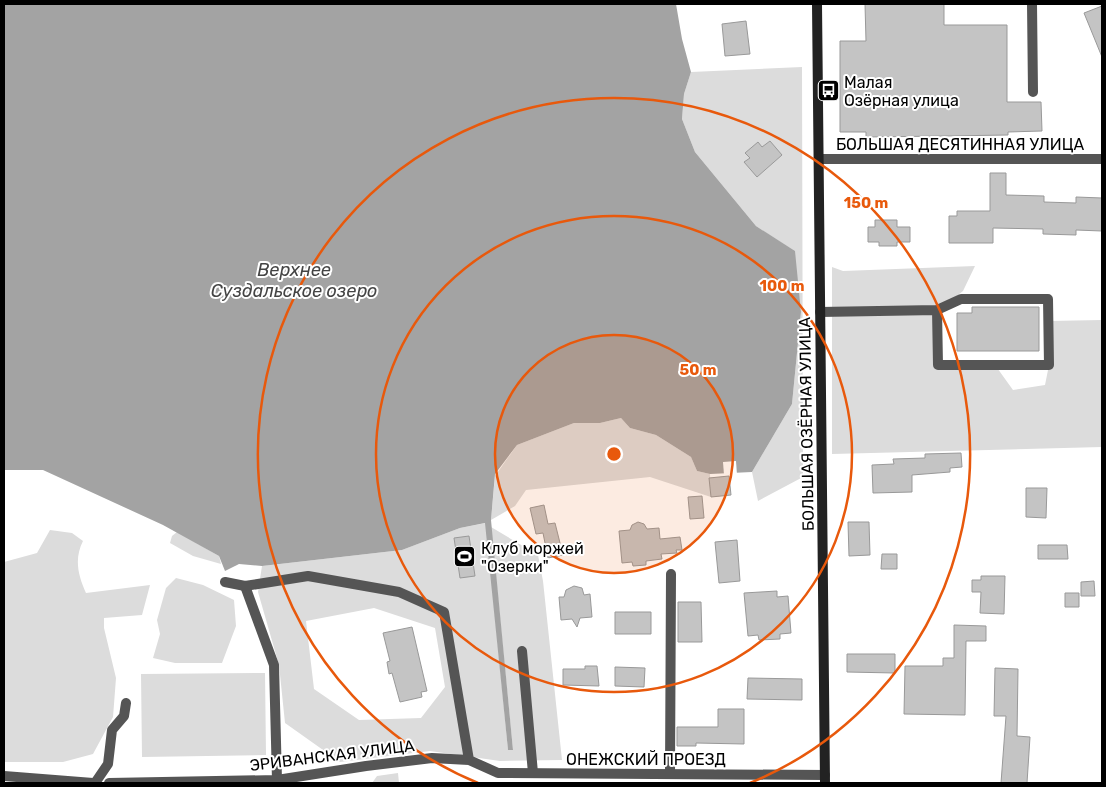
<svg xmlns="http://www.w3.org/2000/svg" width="1106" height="787" font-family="Rubik,sans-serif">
<rect width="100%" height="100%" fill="#fff"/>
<path fill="#dcdcdc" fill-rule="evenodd" d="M 802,67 L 803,477 L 758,501 L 752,472 L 792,404 L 801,312 L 793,250 L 756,226 L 695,152 L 682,119 L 684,94 L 691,72 Z
M 975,266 L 963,291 L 937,311 L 938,365 L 995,365 L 1013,390 L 1045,385 L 1049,365 L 1049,321 L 1102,320 L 1102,447 L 832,454 L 832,267 L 843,271 Z
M 621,418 L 630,428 L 656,435 L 691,457 L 697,471 L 710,474 L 711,497 L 650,477 L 526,490 L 515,506 L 491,520 L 495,476 L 517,445 L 574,423 L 600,423 Z
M 486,523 L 508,750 L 513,750 L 491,527 L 538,555 L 543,581 L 562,760 L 500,761 L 430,751 L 340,762 L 285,723 L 279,665 L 258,592 L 262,566 L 402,550 L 460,528 ZM 374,608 L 435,628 L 445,687 L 421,718 L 359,720 L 314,689 L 306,621 Z
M 50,530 L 72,533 L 83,541 C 74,559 78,575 86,593 L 150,585 L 142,615 L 104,618 L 104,628 L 116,678 L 113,717 L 93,754 L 63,762 L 4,762 L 4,562 L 37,553 Z
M 177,532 L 219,556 L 221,564 L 193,556 L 170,543 L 172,536 Z
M 176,578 L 203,585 L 234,600 L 236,626 L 222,663 L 175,663 L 153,658 L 160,634 L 157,620 L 166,588 Z
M 265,673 L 266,755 L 142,757 L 141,674 Z
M 398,773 L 399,783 L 372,783 L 377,776 Z"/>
<path fill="#a3a3a3" d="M 4,4 L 676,4 L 682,39 L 691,72 L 684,94 L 682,119 L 695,152 L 756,226 L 795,251 L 801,312 L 792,404 L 752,472 L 710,474 L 697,471 L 691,457 L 656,435 L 630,428 L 621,418 L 600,423 L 574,423 L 517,445 L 495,474 L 491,520 L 513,750 L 508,750 L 485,523 L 460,528 L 402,550 L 262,566 L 239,564 L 225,571 L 219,556 L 163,525 L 43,470 L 4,470 Z"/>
<path fill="#fff" d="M 736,461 L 737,475 L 724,475 L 723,462 Z"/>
<path fill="#c4c4c4" stroke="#999" d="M 865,4 L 944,4 L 944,25 L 1007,25 L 1007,102 L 1041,102 L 1042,131 L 1008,132 L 1008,135 L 945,136 L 866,137 L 866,132 L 840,132 L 840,41 L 866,41 Z
M 1102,6 L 1102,57 L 1084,13 Z
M 746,21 L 750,54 L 725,56 L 722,24 Z
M 770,141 L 782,155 L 757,177 L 744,162 L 750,158 L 745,153 L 758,142 L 762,147 Z
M 990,173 L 1006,173 L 1006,195 L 1044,196 L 1044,202 L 1076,203 L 1076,197 L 1102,198 L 1102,231 L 1076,230 L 1076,235 L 1043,234 L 1043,229 L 993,228 L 993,243 L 949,243 L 949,216 L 957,216 L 957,211 L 990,211 Z
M 875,220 L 897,220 L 897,227 L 910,227 L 910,242 L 897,242 L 897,246 L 879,246 L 879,242 L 868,242 L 868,227 L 875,227 Z
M 972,307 L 1039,307 L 1039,351 L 957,351 L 957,313 L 972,313 Z
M 961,453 L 962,467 L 950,468 L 950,472 L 912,475 L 912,492 L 873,493 L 872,465 L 894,464 L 893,459 L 925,458 L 925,454 Z
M 729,476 L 731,495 L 711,497 L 709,478 Z
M 1026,488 L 1047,488 L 1046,518 L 1026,517 Z
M 702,496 L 704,518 L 690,519 L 688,497 Z
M 544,505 L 548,524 L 555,523 L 563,555 L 548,558 L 543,533 L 536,534 L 530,508 Z
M 638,522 L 644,524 L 647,529 L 659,528 L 660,539 L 680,537 L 682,550 L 676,550 L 677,553 L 661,554 L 662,559 L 646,561 L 646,565 L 633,566 L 632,562 L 622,563 L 619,531 L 630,530 L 632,525 Z
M 848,522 L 869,522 L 870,555 L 849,556 Z
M 469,536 L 475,576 L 460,578 L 454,538 Z
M 737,540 L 740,581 L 719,583 L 715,542 Z
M 1038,545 L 1067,545 L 1068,559 L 1038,559 Z
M 882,554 L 897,554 L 897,569 L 881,569 Z
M 981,576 L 1005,576 L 1004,614 L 980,613 L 981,592 L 972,592 L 972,580 L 981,580 Z
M 1094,581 L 1095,596 L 1081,596 L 1081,582 Z
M 574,586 L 582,588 L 584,595 L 590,594 L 592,617 L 580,618 L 577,627 L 572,619 L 561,620 L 559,597 L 564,597 L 566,590 Z
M 777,591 L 777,597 L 788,596 L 791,633 L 780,634 L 780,639 L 759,640 L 758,635 L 748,636 L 744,593 Z
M 1065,593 L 1079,593 L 1079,607 L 1065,607 Z
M 678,602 L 701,602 L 702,642 L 678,642 Z
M 615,612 L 651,612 L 651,634 L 615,634 Z
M 954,625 L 986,626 L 986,641 L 966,641 L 965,715 L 904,714 L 905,666 L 943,666 L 943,658 L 954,658 Z
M 412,627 L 427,691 L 421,692 L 422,697 L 400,702 L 392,673 L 389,674 L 387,662 L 390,661 L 383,633 Z
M 847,654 L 895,654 L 895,673 L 847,672 Z
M 585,666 L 597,666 L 599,686 L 563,685 L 563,669 L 585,669 Z
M 615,667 L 645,668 L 644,687 L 615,686 Z
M 995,668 L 1018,669 L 1017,736 L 1030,737 L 1027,783 L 1001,783 L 1006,716 L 994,716 Z
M 748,678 L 802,679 L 802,700 L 747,699 Z
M 718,709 L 744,709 L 744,744 L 696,743 L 696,746 L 677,746 L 677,727 L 718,727 Z"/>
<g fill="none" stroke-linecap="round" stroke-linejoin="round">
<path stroke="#555" stroke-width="10" d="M 1032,4 L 1033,92
M 820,312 L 937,310 L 961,299 L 1048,299 L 1049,365 L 938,365 L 937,310
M 245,586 L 274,665 L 277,780
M 522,651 L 533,773
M 670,774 L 671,574
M 95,783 L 108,764 L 112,730 L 124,716 L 126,703"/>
<path stroke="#555" stroke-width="10" d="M 819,159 L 1102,159
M 225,582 L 245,586 L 308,576 L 399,592 L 444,612 L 469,760
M 4,776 L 93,783
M 109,783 L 277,780 L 366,766 L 432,758 L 469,760 L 498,773 L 825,775"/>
<path stroke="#222" stroke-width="10" d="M 817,4 L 825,783"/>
</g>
<circle cx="614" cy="454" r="119" fill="#e8590c" fill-opacity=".12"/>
<g fill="none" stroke="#e8590c" stroke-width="2.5">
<circle cx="614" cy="454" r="119"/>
<circle cx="614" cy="454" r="238"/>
<path d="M478 783A356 356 0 1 1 750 783"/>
</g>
<defs>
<symbol id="bus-square" viewBox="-11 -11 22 22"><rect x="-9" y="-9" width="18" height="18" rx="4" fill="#000" stroke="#fff"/><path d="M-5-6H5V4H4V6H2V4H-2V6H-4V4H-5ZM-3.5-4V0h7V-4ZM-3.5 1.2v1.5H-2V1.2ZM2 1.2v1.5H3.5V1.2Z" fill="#fff"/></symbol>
<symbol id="stadium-square" viewBox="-11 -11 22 22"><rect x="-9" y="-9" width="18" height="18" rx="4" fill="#000" stroke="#fff"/><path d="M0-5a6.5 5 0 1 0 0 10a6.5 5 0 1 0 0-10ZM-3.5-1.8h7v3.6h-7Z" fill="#fff"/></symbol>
</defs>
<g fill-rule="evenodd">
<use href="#bus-square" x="816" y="78" width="25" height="25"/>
<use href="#stadium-square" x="452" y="544" width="25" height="25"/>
</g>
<g text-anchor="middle" stroke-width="4" stroke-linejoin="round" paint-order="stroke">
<g font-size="16" fill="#000" stroke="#fff" text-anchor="start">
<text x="844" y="88">Малая<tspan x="844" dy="18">Озёрная улица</tspan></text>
<text x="481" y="554">Клуб моржей<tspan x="481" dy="18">"Озерки"</tspan></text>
</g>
<g font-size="16" fill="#000" stroke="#fff">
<text x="960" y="150">БОЛЬШАЯ ДЕСЯТИННАЯ УЛИЦА</text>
<text transform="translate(806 424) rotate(-91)" y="6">БОЛЬШАЯ ОЗЁРНАЯ УЛИЦА</text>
<text transform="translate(332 755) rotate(-7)" y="6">ЭРИВАНСКАЯ УЛИЦА</text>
<text x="646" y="765">ОНЕЖСКИЙ ПРОЕЗД</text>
</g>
<g font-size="18" font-style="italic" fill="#444" stroke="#fff">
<text x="294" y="276">Верхнее<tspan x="294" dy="21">Суздальское озеро</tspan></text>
</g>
</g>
<circle cx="614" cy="454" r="8" fill="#e8590c" stroke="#fff" stroke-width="2.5"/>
<g font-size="15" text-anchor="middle" font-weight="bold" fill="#e8590c" stroke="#fff" stroke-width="4" stroke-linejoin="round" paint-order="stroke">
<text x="866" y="208">150 m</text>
<text x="782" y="291">100 m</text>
<text x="698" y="375">50 m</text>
</g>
<rect width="1106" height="787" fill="none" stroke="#000000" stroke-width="10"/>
</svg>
